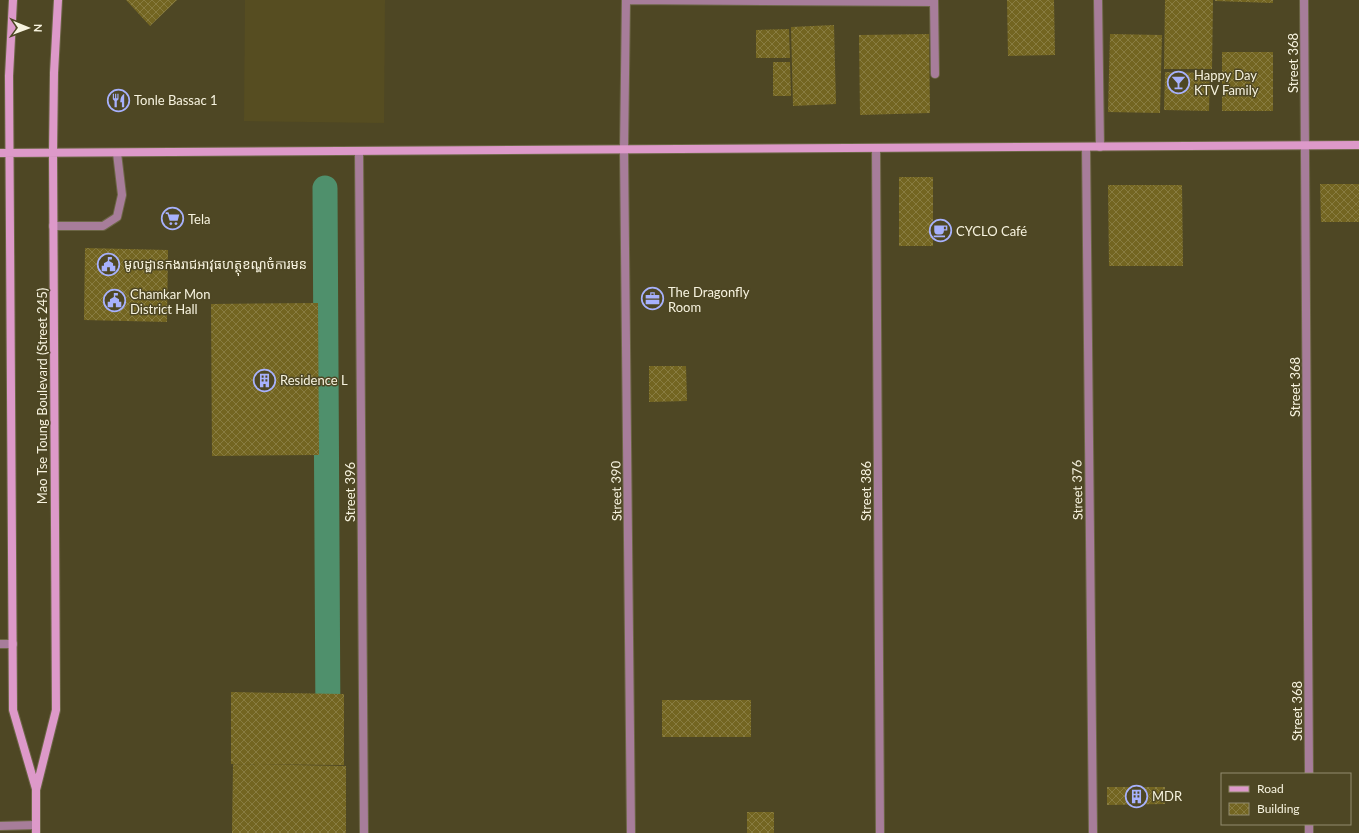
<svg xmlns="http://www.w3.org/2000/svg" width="1359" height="833" font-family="Lato,'Noto Sans Khmer',sans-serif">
<defs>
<pattern id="building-cross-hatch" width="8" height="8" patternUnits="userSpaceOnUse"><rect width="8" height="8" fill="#736521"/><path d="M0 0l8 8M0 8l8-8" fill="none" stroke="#887c41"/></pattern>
</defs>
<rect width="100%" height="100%" fill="#4e4724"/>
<path fill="#564d21" d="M 245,0 L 385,0 L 384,123 L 244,121 Z"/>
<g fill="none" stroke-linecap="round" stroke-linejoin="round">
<path stroke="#4f906c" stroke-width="25" d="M 325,188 L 328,727"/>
</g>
<path fill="url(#building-cross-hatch)" d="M 126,0 L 177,0 L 150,26 Z
M 1007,0 L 1054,0 L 1055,55 L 1008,56 Z
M 1165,0 L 1213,0 L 1212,69 L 1164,69 Z
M 1215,0 L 1273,0 L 1273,3 L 1215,1 Z
M 834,25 L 836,104 L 793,106 L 791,27 Z
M 789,29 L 790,58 L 756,58 L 756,30 Z
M 929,34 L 930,113 L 860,115 L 859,35 Z
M 1110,34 L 1162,35 L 1160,113 L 1108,112 Z
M 1222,52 L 1273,52 L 1273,111 L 1222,111 Z
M 773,62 L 790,62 L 791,96 L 773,96 Z
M 1165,72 L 1210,73 L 1209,111 L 1164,110 Z
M 899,177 L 933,177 L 933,246 L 899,246 Z
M 1320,184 L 1359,184 L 1359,222 L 1321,222 Z
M 1108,185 L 1182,185 L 1183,266 L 1109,266 Z
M 85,248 L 168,250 L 167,322 L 84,320 Z
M 318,303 L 319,455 L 212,456 L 211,304 Z
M 649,366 L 686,366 L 687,401 L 649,402 Z
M 231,692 L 344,694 L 344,765 L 231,764 Z
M 662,700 L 751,700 L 751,737 L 662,737 Z
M 233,764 L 346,766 L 346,833 L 232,833 Z
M 1107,787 L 1165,787 L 1165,804 L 1107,805 Z
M 747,812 L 774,812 L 774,833 L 747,833 Z"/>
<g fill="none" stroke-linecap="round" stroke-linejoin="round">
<defs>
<path id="lane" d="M 626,0 L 934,2
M 934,0 L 935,74
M 624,150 L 626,0
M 53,226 L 103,226 L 117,217 L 122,195 L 117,153
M 0,826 L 36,825"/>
<path id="street" d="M 1098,0 L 1100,147
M 1304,0 L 1309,774
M 1086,147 L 1093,833
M 876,148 L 880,833
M 624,150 L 631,833
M 359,151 L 364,833
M 0,644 L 13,644
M 1309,824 L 1309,833"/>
<path id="secondary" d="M 13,0 L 9,76 L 13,710 L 36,789
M 0,153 L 1359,145
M 36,833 L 36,790 L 56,710 L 53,153 L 54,73 L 58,0"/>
</defs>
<use href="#lane" stroke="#6c6646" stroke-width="10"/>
<use href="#street" stroke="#6c6646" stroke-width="10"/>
<use href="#secondary" stroke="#6c6646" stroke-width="10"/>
<use href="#lane" stroke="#a77d9a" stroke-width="8"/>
<use href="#street" stroke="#a77d9a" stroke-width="8"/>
<use href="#secondary" stroke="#dd99c9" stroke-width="8"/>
</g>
<defs>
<symbol id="bar-ring" viewBox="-11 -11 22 22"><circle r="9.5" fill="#4e4724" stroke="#a7b1fc" stroke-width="1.5"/><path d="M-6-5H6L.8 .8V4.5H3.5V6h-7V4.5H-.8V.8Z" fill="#a7b1fc"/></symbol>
<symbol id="restaurant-ring" viewBox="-11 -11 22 22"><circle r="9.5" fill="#4e4724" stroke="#a7b1fc" stroke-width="1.5"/><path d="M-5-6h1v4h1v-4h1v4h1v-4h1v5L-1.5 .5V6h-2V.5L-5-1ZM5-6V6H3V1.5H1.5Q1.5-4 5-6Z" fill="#a7b1fc"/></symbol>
<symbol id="supermarket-ring" viewBox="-11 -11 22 22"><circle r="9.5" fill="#4e4724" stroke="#a7b1fc" stroke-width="1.5"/><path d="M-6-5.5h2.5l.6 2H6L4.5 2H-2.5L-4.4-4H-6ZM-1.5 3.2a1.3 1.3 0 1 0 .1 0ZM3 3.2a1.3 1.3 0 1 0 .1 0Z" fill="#a7b1fc"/></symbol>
<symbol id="cafe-ring" viewBox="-11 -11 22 22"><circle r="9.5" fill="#4e4724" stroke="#a7b1fc" stroke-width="1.5"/><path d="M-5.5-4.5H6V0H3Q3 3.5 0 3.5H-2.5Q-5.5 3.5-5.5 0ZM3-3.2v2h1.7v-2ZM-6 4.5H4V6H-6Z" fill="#a7b1fc"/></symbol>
<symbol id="civic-ring" viewBox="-11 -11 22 22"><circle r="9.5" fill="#4e4724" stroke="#a7b1fc" stroke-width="1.5"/><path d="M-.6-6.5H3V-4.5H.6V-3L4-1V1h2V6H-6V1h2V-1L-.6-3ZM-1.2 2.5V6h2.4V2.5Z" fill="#a7b1fc"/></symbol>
<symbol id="office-ring" viewBox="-11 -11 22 22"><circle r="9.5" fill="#4e4724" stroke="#a7b1fc" stroke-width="1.5"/><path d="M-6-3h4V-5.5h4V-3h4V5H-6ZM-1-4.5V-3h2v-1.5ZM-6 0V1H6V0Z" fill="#a7b1fc"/></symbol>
<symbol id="building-ring" viewBox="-11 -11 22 22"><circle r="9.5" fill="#4e4724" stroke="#a7b1fc" stroke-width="1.5"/><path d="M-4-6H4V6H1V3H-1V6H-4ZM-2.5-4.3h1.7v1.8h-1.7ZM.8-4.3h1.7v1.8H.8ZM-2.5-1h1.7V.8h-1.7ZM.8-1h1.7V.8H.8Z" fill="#a7b1fc"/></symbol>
</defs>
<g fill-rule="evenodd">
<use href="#bar-ring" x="1166" y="70" width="25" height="25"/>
<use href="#restaurant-ring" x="106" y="88" width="25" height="25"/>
<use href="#supermarket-ring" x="160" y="206" width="25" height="25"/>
<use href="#cafe-ring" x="928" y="218" width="25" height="25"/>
<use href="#civic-ring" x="96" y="252" width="25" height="25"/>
<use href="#office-ring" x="640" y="286" width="25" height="25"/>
<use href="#civic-ring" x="102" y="288" width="25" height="25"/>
<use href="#building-ring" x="252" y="368" width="25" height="25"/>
<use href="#building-ring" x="1124" y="784" width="25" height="25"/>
</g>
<g text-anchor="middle" stroke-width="3" stroke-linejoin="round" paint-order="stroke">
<g font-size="13" fill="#f7f3df" stroke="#4e4724">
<text transform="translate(1293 63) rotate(-90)" y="5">Street 368</text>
<text transform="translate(1295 387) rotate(-90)" y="5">Street 368</text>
<text transform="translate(42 396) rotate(-90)" y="5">Mao Tse Toung Boulevard (Street 245)</text>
<text transform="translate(1077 490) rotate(-91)" y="5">Street 376</text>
<text transform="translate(616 491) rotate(-91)" y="5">Street 390</text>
<text transform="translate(866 491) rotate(-90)" y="5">Street 386</text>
<text transform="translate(350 492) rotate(-90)" y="5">Street 396</text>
<text transform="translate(1297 711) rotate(-90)" y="5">Street 368</text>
</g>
<g font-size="13" fill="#f7f3df" stroke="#4e4724" text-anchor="start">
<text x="1194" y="80">Happy Day<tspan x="1194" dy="15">KTV Family</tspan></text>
<text x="134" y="105">Tonle Bassac 1</text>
<text x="188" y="224">Tela</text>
<text x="956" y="236">CYCLO Café</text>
<text x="124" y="269">មូលដ្ឋានកងរាជអាវុធហត្ថុខណ្ឌចំការមន</text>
<text x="668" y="297">The Dragonfly<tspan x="668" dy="15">Room</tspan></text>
<text x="130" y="299">Chamkar Mon<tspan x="130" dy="15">District Hall</tspan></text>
<text x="280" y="385">Residence L</text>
<text x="1152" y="801">MDR</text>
</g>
</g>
<rect x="1221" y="773" width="130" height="52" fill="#4e4724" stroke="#928c6f"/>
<rect x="1229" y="786" width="20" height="6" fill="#dd99c9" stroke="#928c6f"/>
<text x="1257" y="793" font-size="12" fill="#f7f3df">Road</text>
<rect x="1229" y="803" width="20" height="12" fill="url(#building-cross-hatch)" stroke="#928c6f"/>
<text x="1257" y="813" font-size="12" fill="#f7f3df">Building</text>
<g transform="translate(28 28) rotate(91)" stroke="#4e4724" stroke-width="3" paint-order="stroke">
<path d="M0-3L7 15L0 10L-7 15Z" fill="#f7f3df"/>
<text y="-6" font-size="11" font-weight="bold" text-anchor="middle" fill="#f7f3df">N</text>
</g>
</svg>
